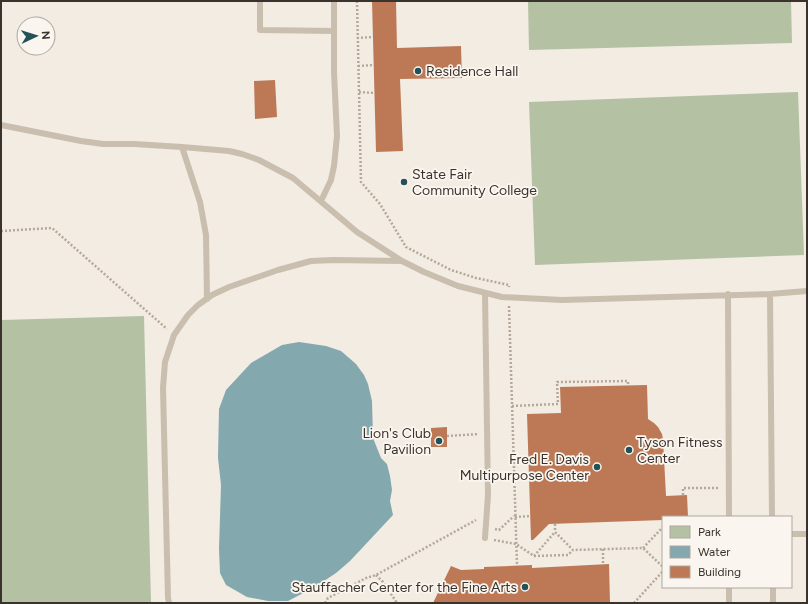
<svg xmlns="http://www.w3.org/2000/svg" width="808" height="604" font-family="Figtree,sans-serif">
<rect width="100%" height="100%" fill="#f2ece3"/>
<path fill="#b4c1a3" d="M 528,1 L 791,1 L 792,43 L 529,50 Z
M 798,92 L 804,255 L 535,265 L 529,102 Z
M 144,316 L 151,603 L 1,603 L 1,320 Z"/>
<path fill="#83a8ae" d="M 299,342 L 326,346 L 341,351 L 356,364 L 364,375 L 368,384 L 372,401 L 373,438 L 381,458 L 387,464 L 390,476 L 392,490 L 390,501 L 393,515 L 350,561 L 336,573 L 315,587 L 288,601 L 268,601 L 247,597 L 226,585 L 220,573 L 219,549 L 221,485 L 218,458 L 219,409 L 226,390 L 251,363 L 282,345 Z"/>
<path fill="#bd7955" d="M 372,1 L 396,1 L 397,48 L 461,46 L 462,78 L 400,79 L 403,151 L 376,152 Z
M 275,80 L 277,117 L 255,119 L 254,81 Z
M 647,385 L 648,419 L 654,423 L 658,427 L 662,434 L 663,439 L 666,496 L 687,495 L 688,517 L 663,517 L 663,520 L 549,524 L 533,540 L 531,540 L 527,414 L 561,413 L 560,387 Z
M 447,427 L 447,447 L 431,447 L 431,428 Z
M 609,564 L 610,603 L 433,603 L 451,566 L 461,570 L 484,569 L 484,567 L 532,565 L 532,568 Z"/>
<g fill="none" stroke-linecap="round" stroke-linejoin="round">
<path stroke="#b6a899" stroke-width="2.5" stroke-dasharray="2 2" stroke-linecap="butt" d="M 357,1 L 361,182 L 380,204 L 406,247 L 451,270 L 476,278 L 509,285 L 509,287
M 357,38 L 373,37
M 358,66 L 374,65
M 359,92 L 375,93
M 1,231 L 52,228 L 167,329
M 509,306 L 517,566
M 512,406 L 558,404 L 557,382 L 628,381 L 628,386
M 447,436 L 479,434
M 683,495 L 683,488 L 720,488
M 515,517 L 531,516
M 555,524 L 555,532
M 495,529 L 499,530 L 514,516
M 494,540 L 516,544 L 534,556 L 555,532 L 573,550 L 643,548 L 663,567
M 643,548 L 663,527
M 603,549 L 603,564
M 534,556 L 568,555 L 573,550
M 376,575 L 383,582 L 397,603
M 325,603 L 328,598 L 366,578 L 376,575 L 476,520
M 634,603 L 663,571"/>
<path stroke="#cabeaf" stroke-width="6" d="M 260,1 L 260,30 L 334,31
M 1,125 L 81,141 L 103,144 L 134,144 L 182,147 L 229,151 L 242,154 L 259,160 L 293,178 L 357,232 L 402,261 L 424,272 L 458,286 L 502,297 L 562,300 L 770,294 L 807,291
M 182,147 L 200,202 L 206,235 L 207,299
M 321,201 L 331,180 L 334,166 L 337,136 L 334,72 L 334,1
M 728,294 L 729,517
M 770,294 L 772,517
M 791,534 L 807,534
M 485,538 L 488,495 L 485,293
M 773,587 L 773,603
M 169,603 L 168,598 L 163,388 L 165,362 L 174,335 L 188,315 L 198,305 L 212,295 L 229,287 L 278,270 L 311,261 L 333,260 L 402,261
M 729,603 L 729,587"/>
</g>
<g fill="#245059" stroke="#faf6ef" stroke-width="1.5">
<circle cx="418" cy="71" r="4"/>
<circle cx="404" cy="182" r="4"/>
<circle cx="439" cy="441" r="4"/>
<circle cx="629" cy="450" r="4"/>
<circle cx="597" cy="467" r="4"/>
<circle cx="525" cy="587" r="4"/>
</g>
<g text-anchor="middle" stroke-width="3.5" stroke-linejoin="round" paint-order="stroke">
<g font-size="14" fill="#3a322c" stroke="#faf6ef" text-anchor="start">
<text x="426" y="76">Residence Hall</text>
<text x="412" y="179">State Fair<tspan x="412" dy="16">Community College</tspan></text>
<text x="431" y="438" text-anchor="end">Lion's Club<tspan x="431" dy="16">Pavilion</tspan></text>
<text x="637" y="447">Tyson Fitness<tspan x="637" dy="16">Center</tspan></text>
<text x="589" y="464" text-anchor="end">Fred E. Davis<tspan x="589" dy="16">Multipurpose Center</tspan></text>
<text x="517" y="592" text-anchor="end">Stauffacher Center for the Fine Arts</text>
</g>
</g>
<rect width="808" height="604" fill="none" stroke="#3a322c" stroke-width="4"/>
<rect x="662" y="516" width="130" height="72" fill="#faf6ef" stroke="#ada8a1"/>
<rect x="670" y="526" width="20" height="12" fill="#b4c1a3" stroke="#ada8a1"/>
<text x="698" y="536" font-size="12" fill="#3a322c">Park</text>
<rect x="670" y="546" width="20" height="12" fill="#83a8ae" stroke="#ada8a1"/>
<text x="698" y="556" font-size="12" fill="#3a322c">Water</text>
<rect x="670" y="566" width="20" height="12" fill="#bd7955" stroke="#ada8a1"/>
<text x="698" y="576" font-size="12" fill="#3a322c">Building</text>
<g transform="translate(36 36) rotate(86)"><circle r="19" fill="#faf6ef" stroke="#ada8a1"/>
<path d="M0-3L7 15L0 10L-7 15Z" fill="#245059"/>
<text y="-6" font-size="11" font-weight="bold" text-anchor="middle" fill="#3a322c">N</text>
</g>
</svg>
